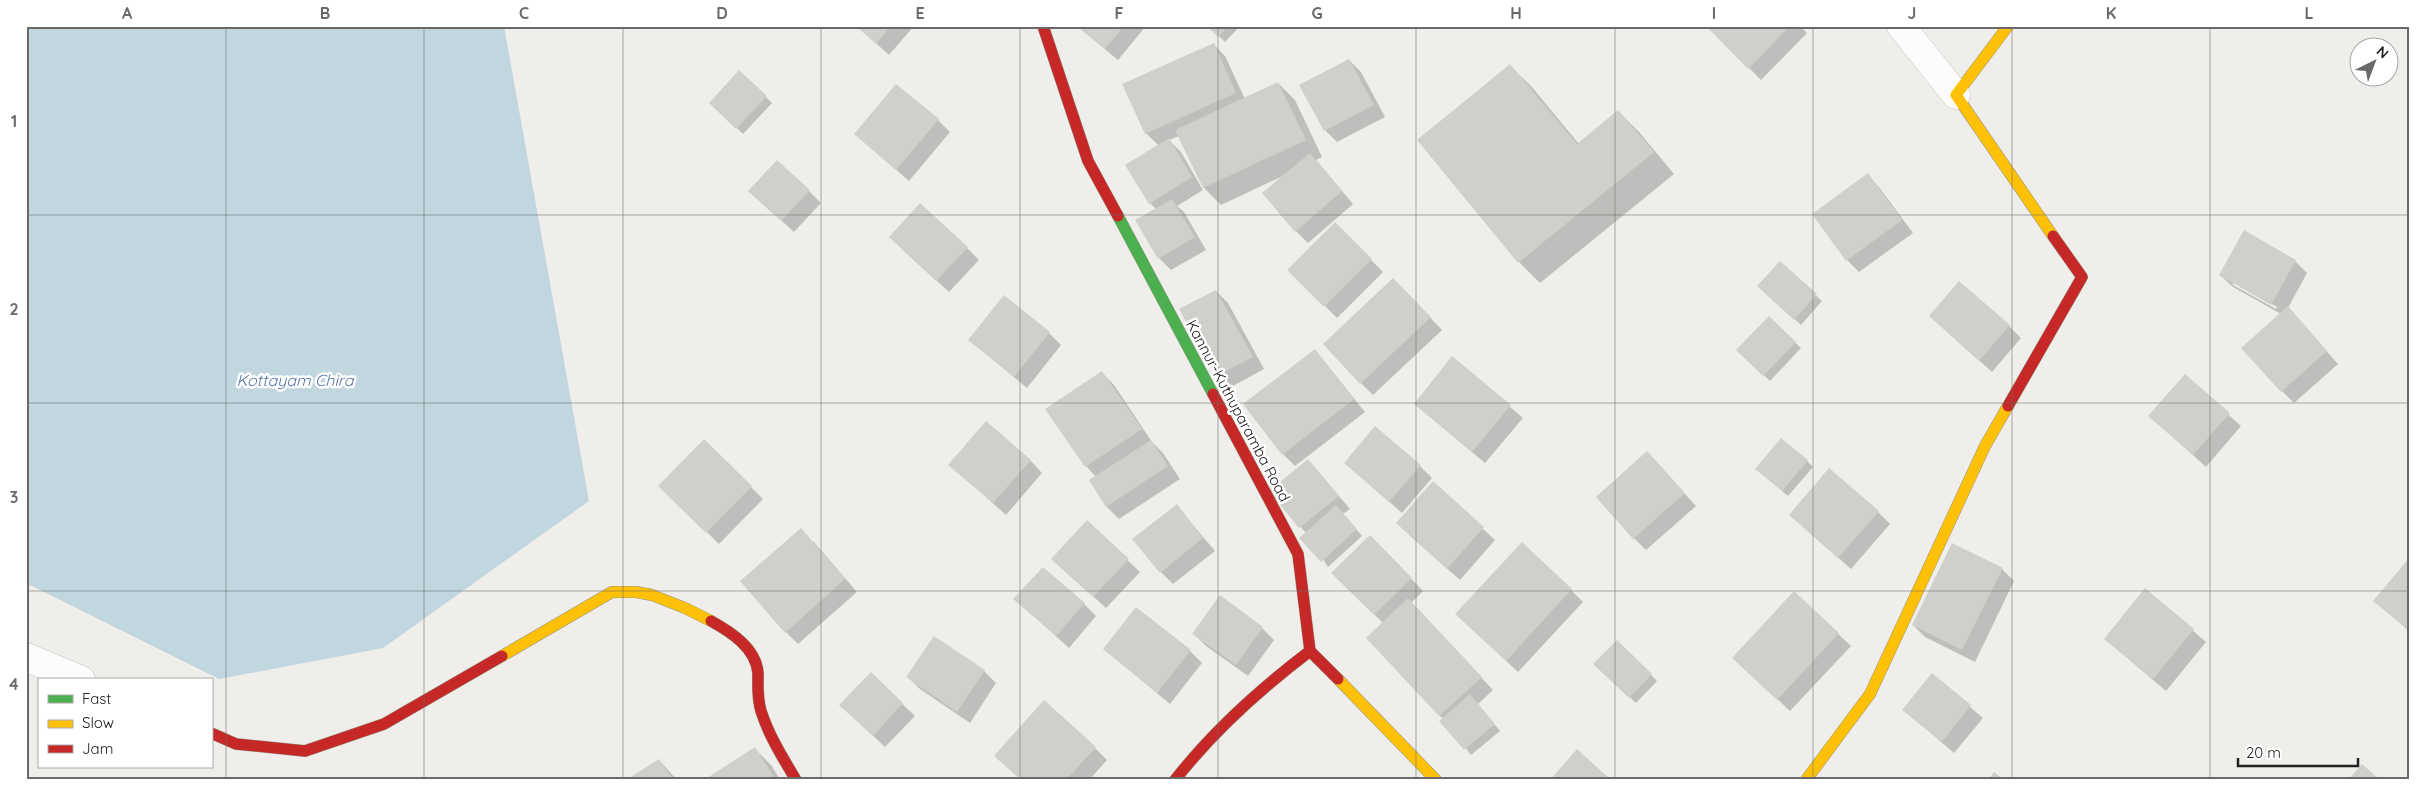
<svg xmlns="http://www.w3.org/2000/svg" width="2436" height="806" font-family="Quicksand,sans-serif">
<rect width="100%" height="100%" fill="#f0eeeb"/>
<path fill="#c2d6df" d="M 26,26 L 504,26 L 589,501 L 383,648 L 219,679 L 26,583 Z"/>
<path fill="#0003" fill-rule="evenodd" d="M 857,26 L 914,26 L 889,55 Z
M 1077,26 L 1146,26 L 1118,60 Z
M 1208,26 L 1240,26 L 1225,42 Z
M 1708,26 L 1800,26 L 1807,33 L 1761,80 Z
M 1213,44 L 1225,56 L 1245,99 L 1278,83 L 1295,100 L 1322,157 L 1316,160 L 1353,204 L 1308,243 L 1296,231 L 1285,175 L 1221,205 L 1204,188 L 1179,136 L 1169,140 L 1181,152 L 1203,190 L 1177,206 L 1184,212 L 1206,250 L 1171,270 L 1159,258 L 1156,209 L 1150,203 L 1159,146 L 1146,133 Z
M 1349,60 L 1361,72 L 1385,117 L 1337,142 L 1325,130 Z
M 1510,66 L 1531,86 L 1579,144 L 1618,111 L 1639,132 L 1674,174 L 1540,283 L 1519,262 L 1419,140 Z
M 739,72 L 772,103 L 743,134 L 711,103 Z
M 938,120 L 950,132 L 909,181 L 855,134 Z
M 1867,175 L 1879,187 L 1913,233 L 1859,272 L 1847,260 Z
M 809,191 L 821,203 L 794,232 L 762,203 Z
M 1335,224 L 1383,272 L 1337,318 L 1289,270 Z
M 967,248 L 979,260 L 949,292 L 902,249 Z
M 2295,261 L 2307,273 L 2288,308 L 2338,364 L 2294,403 L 2282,391 L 2281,314 L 2233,287 L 2220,275 ZM 2233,282 L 2277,307 L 2276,309 L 2233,285 Z
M 1780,263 L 1822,301 L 1801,325 L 1765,292 Z
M 1216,291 L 1228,303 L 1264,369 L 1229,388 L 1217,376 Z
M 1406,292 L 1442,330 L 1373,395 L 1361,383 Z
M 1930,316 L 2009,326 L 2021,338 L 1992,372 Z
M 1769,318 L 1801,348 L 1770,381 L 1738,350 Z
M 1049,333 L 1061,345 L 1027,388 L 970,340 Z
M 1315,350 L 1365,412 L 1295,466 L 1283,454 Z
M 1452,358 L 1523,418 L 1485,463 L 1415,404 Z
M 1102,373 L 1114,385 L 1152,442 L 1163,453 L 1180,479 L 1119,519 L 1107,507 L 1090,481 L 1096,477 L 1086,466 Z
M 2185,376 L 2241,426 L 2206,467 L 2150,416 Z
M 704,441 L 763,499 L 719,544 L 660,486 Z
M 1030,460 L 1042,473 L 1006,515 L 950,465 Z
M 1308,460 L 1350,509 L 1343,514 L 1362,536 L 1328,567 L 1306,533 L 1270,491 Z
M 1807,461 L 1813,467 L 1788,496 L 1763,475 Z
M 1345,463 L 1420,466 L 1432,478 L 1402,513 Z
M 1659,465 L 1696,506 L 1646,550 L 1634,538 Z
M 1433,483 L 1495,540 L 1460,580 L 1409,535 Z
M 1177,506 L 1215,551 L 1173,584 L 1161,572 Z
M 1878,512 L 1890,524 L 1851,569 L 1803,527 Z
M 1087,522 L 1140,572 L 1106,608 L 1065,571 Z
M 1370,536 L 1423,591 L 1411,603 L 1493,690 L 1478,704 L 1500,731 L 1471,755 L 1443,719 L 1367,638 L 1383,623 L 1333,573 Z
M 813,541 L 857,592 L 798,644 L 786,632 Z
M 2410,559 L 2410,632 L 2375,601 Z
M 2002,569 L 2014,581 L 1975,662 L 1925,637 L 1913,625 Z
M 1571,590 L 1583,602 L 1518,672 L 1469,626 Z
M 2146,590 L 2206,642 L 2166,691 L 2105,639 Z
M 1794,593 L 1851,646 L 1790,711 L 1746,670 Z
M 1015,599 L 1084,604 L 1096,616 L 1069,648 Z
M 1262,628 L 1274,640 L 1248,676 L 1206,646 L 1194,634 Z
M 1617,642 L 1657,681 L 1636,703 L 1595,664 Z
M 1104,649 L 1190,651 L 1202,663 L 1170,704 Z
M 984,671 L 996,683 L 970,723 L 920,689 L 908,677 Z
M 871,674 L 915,716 L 885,747 L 853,717 Z
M 1932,675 L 1983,718 L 1954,753 L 1904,710 Z
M 1095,748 L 1107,760 L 1089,780 L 1021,780 Z
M 755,749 L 772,766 L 780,780 L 706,780 Z
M 659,760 L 677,780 L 628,780 Z"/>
<path fill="#d0cfcc" d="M 856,26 L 891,26 L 876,44 Z
M 1077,26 L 1124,26 L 1105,49 Z
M 1207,26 L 1228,26 L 1218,37 Z
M 1706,26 L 1790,26 L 1748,69 Z
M 1214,43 L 1236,93 L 1145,134 L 1122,84 Z
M 1349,59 L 1374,105 L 1324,131 L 1299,85 Z
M 1510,64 L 1577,144 L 1618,110 L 1654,152 L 1518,263 L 1417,140 Z
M 739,70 L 767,96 L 736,129 L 709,103 Z
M 1278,82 L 1306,140 L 1203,188 L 1175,130 Z
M 896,84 L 939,119 L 896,170 L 854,134 Z
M 1169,138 L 1192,177 L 1149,204 L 1125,165 Z
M 1310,153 L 1342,191 L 1295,232 L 1262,193 Z
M 777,160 L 810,190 L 781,221 L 748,191 Z
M 1868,173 L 1902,220 L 1846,261 L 1812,214 Z
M 1172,199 L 1195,237 L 1158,259 L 1135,220 Z
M 920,203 L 968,247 L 936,281 L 889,237 Z
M 1335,222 L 1372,259 L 1324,307 L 1287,270 Z
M 2244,230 L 2296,260 L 2271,305 L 2219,275 Z
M 1780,261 L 1817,294 L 1794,320 L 1757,286 Z
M 1393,278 L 1431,317 L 1360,384 L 1323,344 Z
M 1959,281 L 2010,325 L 1979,361 L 1929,316 Z
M 1216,290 L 1253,357 L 1216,376 L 1179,309 Z
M 1004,295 L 1050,332 L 1014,377 L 968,340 Z
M 2288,306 L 2327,351 L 2281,392 L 2241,348 Z
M 1769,316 L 1796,342 L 1763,376 L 1736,350 Z
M 1315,349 L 1354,399 L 1282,455 L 1243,404 Z
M 1452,356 L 1511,405 L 1472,452 L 1414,404 Z
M 1102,371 L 1142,429 L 1085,467 L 1045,409 Z
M 2185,374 L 2230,413 L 2193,455 L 2148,416 Z
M 986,421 L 1031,460 L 993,503 L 948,465 Z
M 1375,426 L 1421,465 L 1389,502 L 1344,463 Z
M 1781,438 L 1808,460 L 1782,491 L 1755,469 Z
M 704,439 L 752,486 L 706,533 L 658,486 Z
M 1151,440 L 1168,466 L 1106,507 L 1089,480 Z
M 1647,451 L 1685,493 L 1633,539 L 1596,497 Z
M 1308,459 L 1339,496 L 1299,528 L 1269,491 Z
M 1829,468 L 1879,511 L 1838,558 L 1789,515 Z
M 1433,481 L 1484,527 L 1447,569 L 1396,523 Z
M 1177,504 L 1203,538 L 1160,573 L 1132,539 Z
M 1336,505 L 1357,529 L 1321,562 L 1299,538 Z
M 1087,520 L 1129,559 L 1093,597 L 1051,559 Z
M 801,528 L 845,579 L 785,633 L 740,581 Z
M 1370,535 L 1412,578 L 1374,615 L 1331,573 Z
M 1522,542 L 1572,589 L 1506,661 L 1455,614 Z
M 1952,543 L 2003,568 L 1962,650 L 1912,625 Z
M 2410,557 L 2410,631 L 2373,601 Z
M 1043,567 L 1085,603 L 1056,636 L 1013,599 Z
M 2145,588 L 2194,629 L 2153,679 L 2104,639 Z
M 1794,591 L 1839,633 L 1777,700 L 1732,658 Z
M 1220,595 L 1263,627 L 1236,665 L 1192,634 Z
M 1408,598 L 1482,677 L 1439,716 L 1366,638 Z
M 1136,607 L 1191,650 L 1157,693 L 1103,649 Z
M 934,636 L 985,670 L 957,712 L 906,677 Z
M 1617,640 L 1652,674 L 1629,698 L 1593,664 Z
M 871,672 L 903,703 L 873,736 L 839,705 Z
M 1932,673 L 1971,705 L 1942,742 L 1902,710 Z
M 1470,694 L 1495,724 L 1464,750 L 1439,721 Z
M 1044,700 L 1096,747 L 1066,780 L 1021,780 L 994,756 Z
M 755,747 L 776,780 L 704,780 Z
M 1577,749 L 1611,780 L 1550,780 Z
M 659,759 L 673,780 L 626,780 Z
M 2362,764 L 2380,780 L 2348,780 Z
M 1994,772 L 2004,780 L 1988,780 Z"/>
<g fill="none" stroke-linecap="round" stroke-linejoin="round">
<defs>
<path id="street" d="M 1901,26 L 1956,95
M 26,657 L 81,680"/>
<path id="fast" d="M 1118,216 L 1213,394"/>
<path id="slow" d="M 2008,26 L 1956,95 L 2053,236
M 502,656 L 612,592 L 636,592 L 652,595 L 685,608 L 711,621
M 1338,679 L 1436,780
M 1806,780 L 1870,694 L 1985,446 L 2008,406"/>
<path id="jam" d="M 1043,26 L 1088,161 L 1118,216
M 1213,394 L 1298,554 L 1310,651 L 1338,679
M 2008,406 L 2082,277 L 2053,236
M 711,621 C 731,632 756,648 758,673 C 758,686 757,698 761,711 C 769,736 783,758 796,780
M 211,733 L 236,744 L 305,751 L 384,724 L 502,656
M 1175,780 C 1214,730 1260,689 1310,651"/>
</defs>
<use href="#street" stroke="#c6c5c3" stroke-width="29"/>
<use href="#fast" stroke="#959884" stroke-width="12"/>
<use href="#slow" stroke="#959884" stroke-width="12"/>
<use href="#jam" stroke="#959884" stroke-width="12"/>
<use href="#street" stroke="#fdfcfc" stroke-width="28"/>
<use href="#fast" stroke="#4caf50" stroke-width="11"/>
<use href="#slow" stroke="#ffc107" stroke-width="11"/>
<use href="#jam" stroke="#c62828" stroke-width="11"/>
</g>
<path fill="none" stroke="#6a6968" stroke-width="1" stroke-opacity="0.55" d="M 226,26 L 226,780M 424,26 L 424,780M 623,26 L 623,780M 821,26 L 821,780M 1020,26 L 1020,780M 1218,26 L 1218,780M 1416,26 L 1416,780M 1615,26 L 1615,780M 1813,26 L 1813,780M 2012,26 L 2012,780M 2210,26 L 2210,780M 26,215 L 2410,215M 26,403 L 2410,403M 26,591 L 2410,591"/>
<g text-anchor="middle" stroke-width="5" stroke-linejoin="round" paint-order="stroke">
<g font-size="15" fill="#222" stroke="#fff">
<text transform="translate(1238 411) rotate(62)" y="5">Kannur-Kuthuparamba Road</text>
</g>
<g font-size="16" font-style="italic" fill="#5778a9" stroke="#fff">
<text x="295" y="386">Kottayam Chira</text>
</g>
</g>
<rect width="2436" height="806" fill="none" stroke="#ffffff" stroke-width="55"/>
<rect x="38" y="678" width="175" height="90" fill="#ffffff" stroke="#a7a7a7"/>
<rect x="48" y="695" width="25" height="8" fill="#4caf50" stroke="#a7a7a7"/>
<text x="82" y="704" font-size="15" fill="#222222">Fast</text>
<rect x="48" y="720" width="25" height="8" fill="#ffc107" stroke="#a7a7a7"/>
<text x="82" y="728" font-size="15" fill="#222222">Slow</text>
<rect x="48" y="745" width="25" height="8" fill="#c62828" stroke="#a7a7a7"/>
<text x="82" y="754" font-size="15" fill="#222222">Jam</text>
<g transform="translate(2374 62) rotate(42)"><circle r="24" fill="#ffffff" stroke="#a7a7a7"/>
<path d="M0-4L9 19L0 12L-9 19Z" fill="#6a6968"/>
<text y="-8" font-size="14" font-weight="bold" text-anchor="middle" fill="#222222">N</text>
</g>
<path d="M2238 758v8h120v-8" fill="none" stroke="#222222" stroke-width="2.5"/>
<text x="2246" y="758" font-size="15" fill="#222222" stroke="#ffffff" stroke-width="4" paint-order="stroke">20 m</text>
<rect x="28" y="28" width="2380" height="750" fill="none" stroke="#6a6968" stroke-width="2"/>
<g font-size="16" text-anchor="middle" font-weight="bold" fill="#6a6968">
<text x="127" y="19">A</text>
<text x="325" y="19">B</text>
<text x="524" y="19">C</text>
<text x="722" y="19">D</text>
<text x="920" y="19">E</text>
<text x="1119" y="19">F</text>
<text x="1317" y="19">G</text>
<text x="1516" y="19">H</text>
<text x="1714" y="19">I</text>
<text x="1912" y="19">J</text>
<text x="2111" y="19">K</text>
<text x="2309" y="19">L</text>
<text x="14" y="127">1</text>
<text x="14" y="315">2</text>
<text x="14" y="503">3</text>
<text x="14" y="690">4</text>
</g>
</svg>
